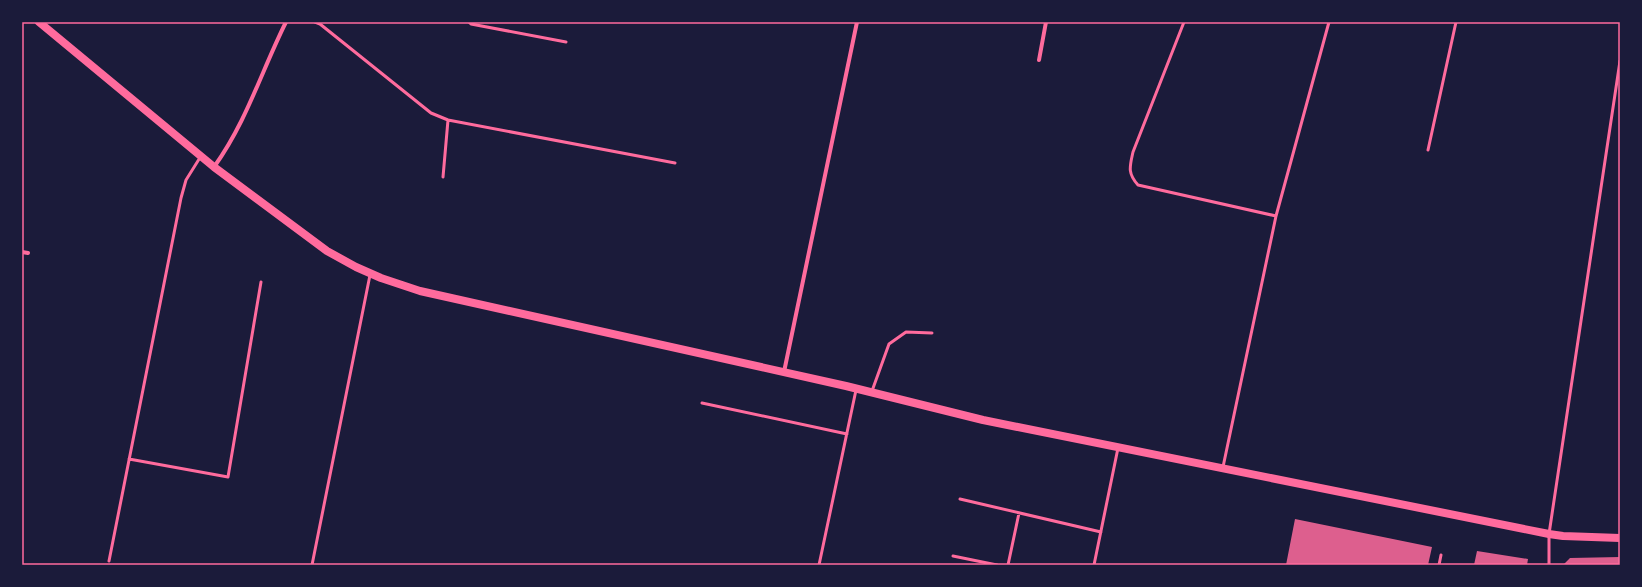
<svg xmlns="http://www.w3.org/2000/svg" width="1642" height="587" font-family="Spectral,serif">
<rect width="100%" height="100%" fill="#1b1b3a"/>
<path fill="#dd5f8e" d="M 1295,519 L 1432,547 L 1428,565 L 1286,565 Z
M 1477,551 L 1528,559 L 1527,565 L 1474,565 Z
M 1620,557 L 1620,565 L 1563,565 L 1570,558 Z"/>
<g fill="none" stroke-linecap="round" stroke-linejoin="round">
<path stroke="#ff6b9d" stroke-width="3" d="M 315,22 L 320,24 L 431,113 L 448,120 L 675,163
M 469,22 L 471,24 L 566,42
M 1184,22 L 1133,152 C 1130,166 1127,173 1138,185 L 1276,216
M 1428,150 L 1456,22
M 443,177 L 448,120
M 872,391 L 889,344 L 906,332 L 932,333
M 702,403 L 847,434
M 129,459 L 228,477 L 261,282
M 1223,467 L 1276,216 L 1329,22
M 960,499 L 1101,532
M 953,556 L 997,565
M 109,561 L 181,198 L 186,180 L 201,156
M 312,565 L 370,275
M 819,565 L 856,390
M 1008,565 L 1019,513
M 1094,565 L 1118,448
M 1439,565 L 1441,555
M 1549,565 L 1549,534 L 1620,61"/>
<path stroke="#ff6b9d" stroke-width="4" d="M 1039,60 L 1046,22
M 214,167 C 247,121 261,72 286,22
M 22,252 L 28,253
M 784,372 L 857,22"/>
<path stroke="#ff6b9d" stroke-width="8" d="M 39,22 L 214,167 L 327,251 L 356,267 L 381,278 L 420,291 L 846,386 L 983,420 L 1549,534 L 1563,536 L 1620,538"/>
</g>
<rect width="1642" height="587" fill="none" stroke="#1b1b3a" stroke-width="46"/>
<rect x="23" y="23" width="1596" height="541" fill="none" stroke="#ff6b9d" stroke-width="1.5"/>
</svg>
